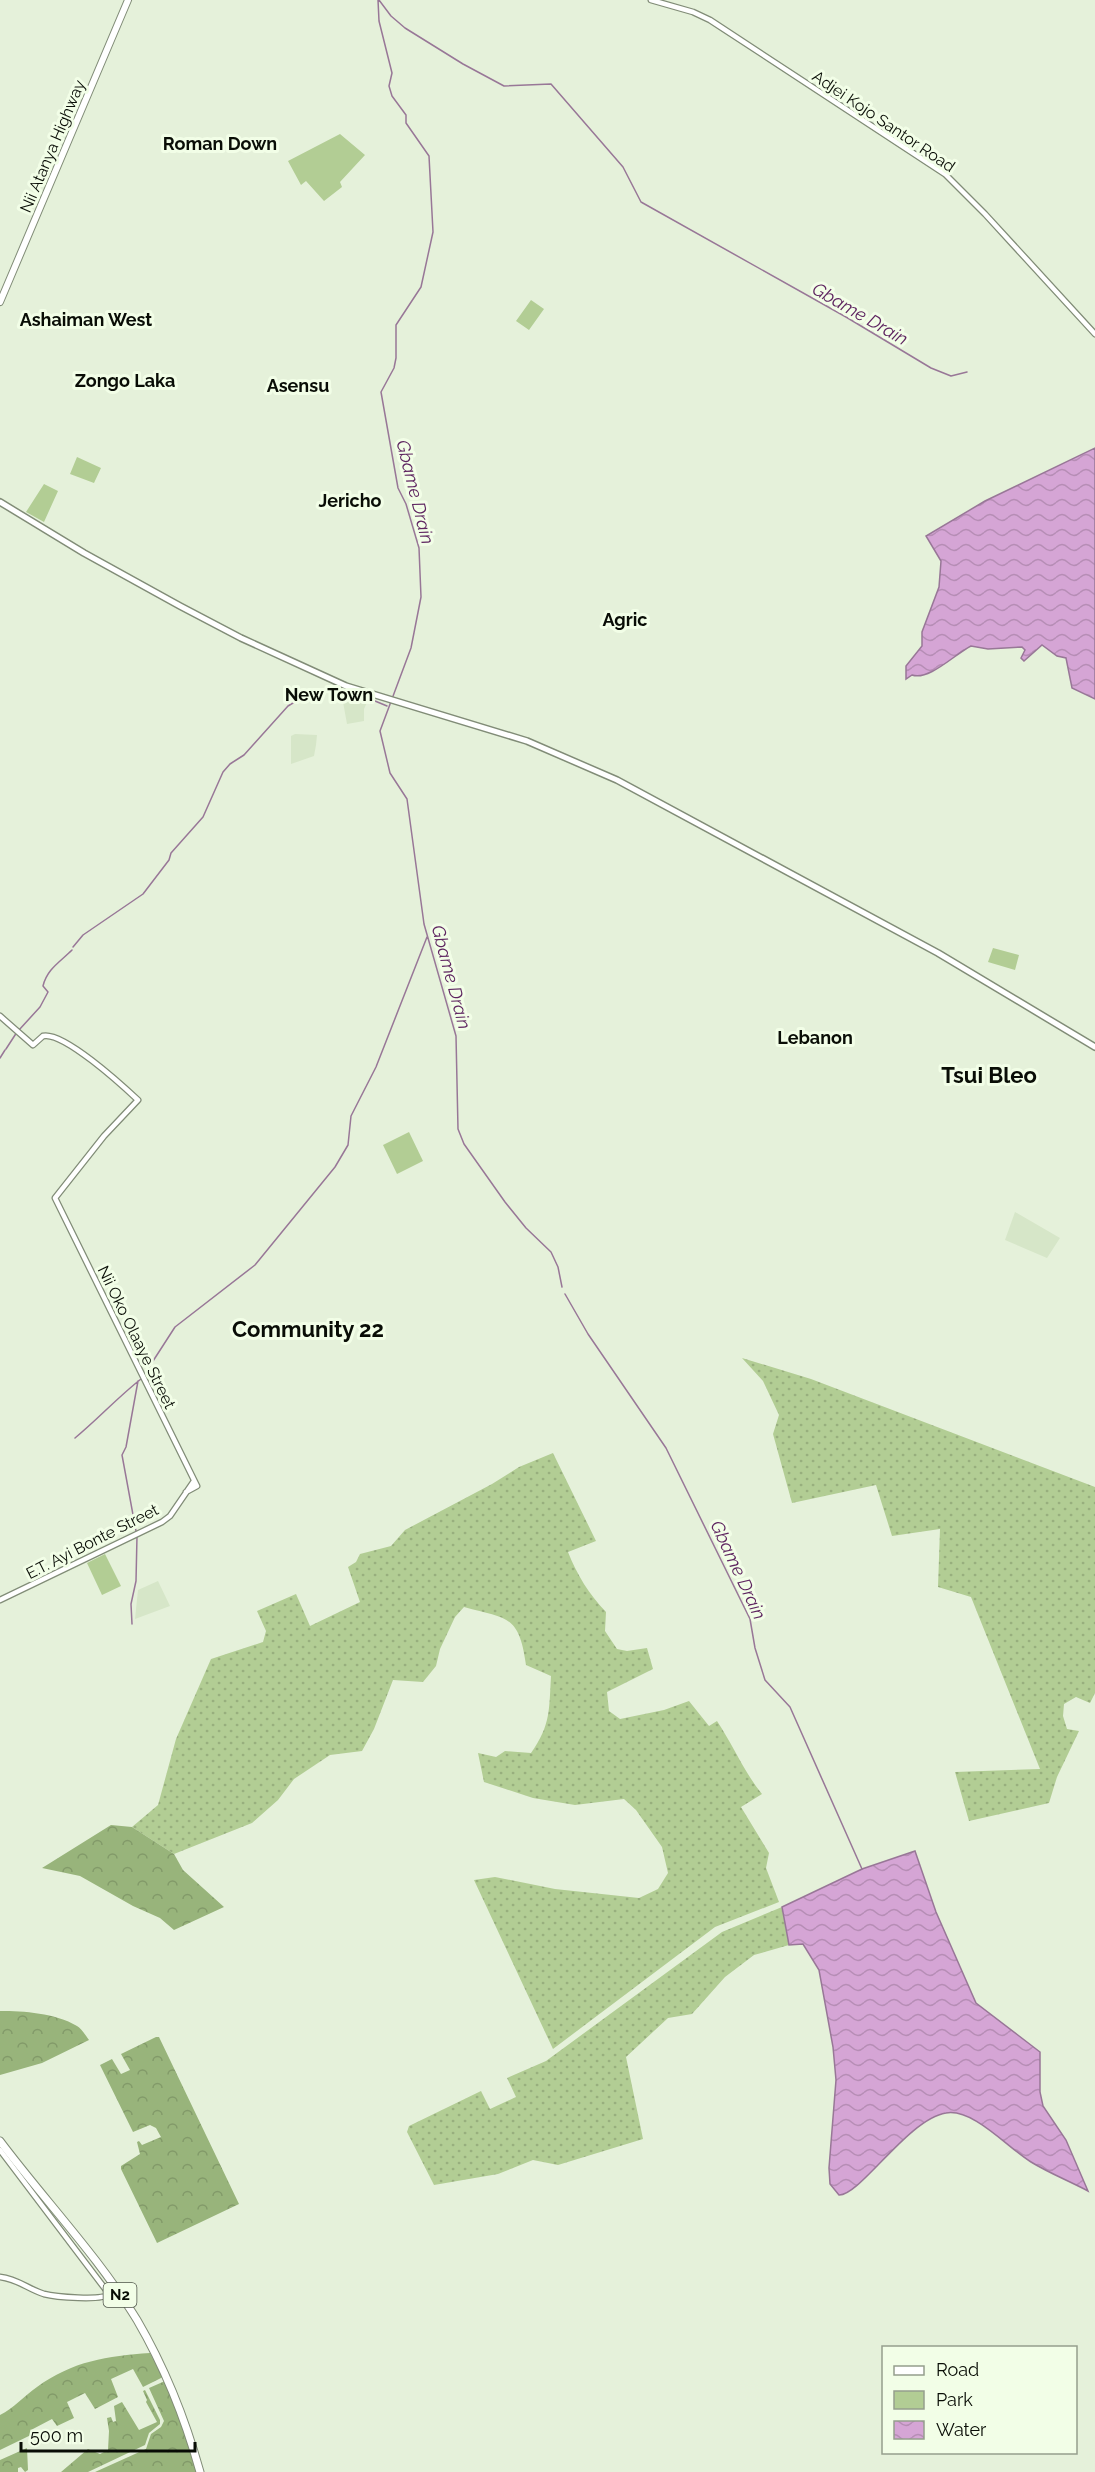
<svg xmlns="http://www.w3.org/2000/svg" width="1095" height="2472" font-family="Raleway,sans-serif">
<defs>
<pattern id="grass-dots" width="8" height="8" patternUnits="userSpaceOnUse" patternTransform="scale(1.5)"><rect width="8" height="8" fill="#b2cd94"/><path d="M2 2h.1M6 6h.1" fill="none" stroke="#98af7e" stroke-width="1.8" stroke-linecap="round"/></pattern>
<pattern id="forest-crowns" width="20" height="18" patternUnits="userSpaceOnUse" patternTransform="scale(1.5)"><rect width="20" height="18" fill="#98b47b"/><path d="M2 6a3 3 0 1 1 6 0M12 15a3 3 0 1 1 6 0" fill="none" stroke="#829a69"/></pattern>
<pattern id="water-waves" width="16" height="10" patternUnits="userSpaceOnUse" patternTransform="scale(1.5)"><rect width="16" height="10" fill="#d5a5d5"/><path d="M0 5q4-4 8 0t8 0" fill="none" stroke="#b68db5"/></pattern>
</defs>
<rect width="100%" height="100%" fill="#e5f1da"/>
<path fill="#d6e6c8" d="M 346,691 L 368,700 L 364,709 L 364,721 L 347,724 L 343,702 Z
M 295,734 L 317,735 L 316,745 L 314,756 L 291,764 L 291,736 Z
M 1015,1212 L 1060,1238 L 1047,1258 L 1005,1240 Z
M 158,1581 L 170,1606 L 135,1619 L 138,1590 Z"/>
<path fill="url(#grass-dots)" d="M 742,1358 L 811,1379 L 1095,1487 L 1095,1693 L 1090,1703 L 1076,1697 L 1064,1704 L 1063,1716 L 1067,1729 L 1079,1731 L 1057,1777 L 1049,1803 L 969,1821 L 955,1772 L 1040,1769 L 971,1597 L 938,1587 L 940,1529 L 892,1536 L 876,1485 L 792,1503 L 773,1434 L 779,1415 L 763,1381 Z
M 553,1453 L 596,1541 L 568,1552 C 577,1575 589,1594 606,1612 L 605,1631 L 617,1649 L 627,1651 L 647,1648 L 653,1669 L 607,1692 L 609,1711 L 620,1719 L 664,1710 L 689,1701 L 709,1726 L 717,1721 C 733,1745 744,1772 762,1794 L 741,1807 L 769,1853 L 766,1868 L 779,1902 L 715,1927 L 553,2049 L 474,1880 L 495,1877 L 555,1889 L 639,1898 L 658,1889 L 668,1873 L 662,1847 L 636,1810 L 624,1799 L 575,1805 L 533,1798 L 484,1782 L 478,1753 L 496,1757 L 505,1751 L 531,1753 C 551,1725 549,1709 551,1676 L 526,1665 C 519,1614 507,1619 464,1607 L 455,1617 L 440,1649 L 436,1666 L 423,1682 L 393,1680 L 374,1729 L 362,1751 L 330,1755 L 294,1779 L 278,1800 L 252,1823 L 174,1854 L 132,1827 L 158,1805 L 176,1739 L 211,1659 L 263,1642 L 266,1631 L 257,1611 L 296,1594 L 310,1626 L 360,1602 L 348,1567 L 356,1562 L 360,1554 L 391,1546 L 405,1530 L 492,1484 L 519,1467 Z
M 782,1907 L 789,1945 L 754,1955 L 725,1977 L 692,2014 L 668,2018 L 626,2057 L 643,2139 L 558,2165 L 533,2160 L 498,2174 L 434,2185 L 407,2132 L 409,2126 L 481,2091 L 490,2109 L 516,2097 L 507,2078 L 546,2061 L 722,1932 Z"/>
<path fill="url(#forest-crowns)" d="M 111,1825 L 132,1827 L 174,1854 L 183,1870 L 224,1907 L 174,1930 L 160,1918 L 133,1906 L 80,1876 L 42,1868 Z
M 0,2011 C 24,2011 55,2013 77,2026 C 82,2029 86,2036 89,2040 L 42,2063 L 0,2075 Z
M 156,2037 L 159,2037 L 239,2204 L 157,2243 L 121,2169 L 121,2166 L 140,2154 L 137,2142 L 139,2141 L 142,2145 L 161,2137 L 156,2128 L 150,2125 L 133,2132 L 100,2065 L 112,2059 L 121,2074 L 130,2070 L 121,2054 Z
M 150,2353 L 163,2377 L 143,2387 L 133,2369 L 111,2379 L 118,2397 L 95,2409 L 85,2393 L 67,2402 L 74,2418 L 57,2426 L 52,2419 L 31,2430 L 33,2434 L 0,2450 L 0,2415 C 14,2408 24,2396 37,2387 C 73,2361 107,2356 150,2353 Z
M 165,2381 L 190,2446 L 197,2472 L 95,2472 L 146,2449 L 151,2434 L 161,2427 L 164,2421 L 149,2388 Z
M 145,2390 L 160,2420 L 160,2424 L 149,2433 L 145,2445 L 88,2472 L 61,2472 L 88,2449 L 100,2454 L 108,2450 L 109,2431 L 107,2418 L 111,2417 L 113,2422 L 116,2421 L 114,2406 L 122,2402 L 139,2430 L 157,2422 L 146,2402 L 147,2400 L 143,2391 Z
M 27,2448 L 28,2470 L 25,2472 L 21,2467 L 18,2468 L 18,2472 L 0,2472 L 0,2460 Z"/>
<path fill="#b2cd94" d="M 340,134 L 365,155 L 340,182 L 342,187 L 324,201 L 306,181 L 301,185 L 288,161 Z
M 531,300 L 544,309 L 529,330 L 516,321 Z
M 77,457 L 101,468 L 94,483 L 70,474 Z
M 44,484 L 58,491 L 44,522 L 26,512 Z
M 993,948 L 1019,955 L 1015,970 L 988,962 Z
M 409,1132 L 423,1161 L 397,1174 L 383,1145 Z
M 105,1554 L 121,1586 L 102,1595 L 87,1563 Z"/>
<path fill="url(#water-waves)" stroke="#987797" stroke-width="1.5" d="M 1095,448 L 1095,699 L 1072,688 L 1066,658 L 1057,656 L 1042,645 L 1024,661 L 1021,658 L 1025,650 L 1022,647 L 988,649 L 971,646 C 955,654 929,681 912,675 L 906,679 L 906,666 L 922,646 L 922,632 L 939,587 L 941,561 L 926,536 L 985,501 Z
M 915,1851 L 936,1912 L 976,2003 L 1040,2052 L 1040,2092 L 1043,2106 L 1066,2140 L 1088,2191 C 1069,2181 1049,2173 1031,2162 C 1008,2148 973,2108 946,2113 C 908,2119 860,2196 839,2195 L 830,2184 L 829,2168 L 836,2080 L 833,2047 L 819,1970 L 803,1944 L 789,1945 L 782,1907 L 862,1869 Z"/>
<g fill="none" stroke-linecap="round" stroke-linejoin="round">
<path stroke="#987797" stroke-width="1.5" d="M 378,0 L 379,21 L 392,73 L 389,86 L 392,96 L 406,115 L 406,123 L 429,156 L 433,232 L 421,287 L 396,325 L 396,358 L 394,368 L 381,392 L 398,488 L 406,504 L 419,548 L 421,597 L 411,648 L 380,731 L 390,773 L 407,799 L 424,924 L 456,1036 L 458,1129 L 464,1144 L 505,1202 L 526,1228 L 551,1252 L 558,1267 L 562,1287
M 379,0 L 391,16 L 405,28 L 463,64 L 504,86 L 551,84 L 623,167 L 641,202 L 846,317 L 931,368 L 951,376 L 967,372
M 73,947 L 83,935 L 143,894 L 169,860 L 171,853 L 203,817 L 223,772 L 230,764 L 244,755 L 288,706 L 303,697 L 333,687 L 351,691 L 387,706
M 19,1030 L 40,1007 L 48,992 L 43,986 C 47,969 60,962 72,950
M 6,1049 L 17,1032
M 0,1058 L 5,1050
M 565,1294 L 588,1334 L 666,1448 L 750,1619 L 755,1648 L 765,1680 L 790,1707 L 862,1869
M 144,1375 L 175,1327 L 255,1265 L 335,1167 L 348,1145 L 351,1116 L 376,1067 L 427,937
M 75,1438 C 98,1419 118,1397 141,1379
M 136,1531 L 122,1455 L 126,1447 L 138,1381
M 132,1624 L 131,1604 L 136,1581 L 137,1536"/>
<defs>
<path id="tertiary" d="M 651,0 L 693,12 L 710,20 L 945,174 L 985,214 L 1095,334
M 0,1016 L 33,1045 L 43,1036 C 63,1031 122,1085 138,1100 L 104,1136 L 55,1198 L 197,1486 L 186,1492
M 0,1600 L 162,1522 L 170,1516 L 194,1481
M 0,2150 L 109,2294 C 103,2301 55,2297 44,2294 C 28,2289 18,2279 0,2277"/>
<path id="secondary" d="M 0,502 L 84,553 L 180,606 L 241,638 L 346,686 L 527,741 L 617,780 L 938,953 L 1095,1047"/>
<path id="primary" d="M 0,302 L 128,0"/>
<path id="trunk" d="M 0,2141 C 45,2201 98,2256 137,2320 C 165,2368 185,2418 200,2472"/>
</defs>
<use href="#tertiary" stroke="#818c77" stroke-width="7"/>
<use href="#secondary" stroke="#818c77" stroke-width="8"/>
<use href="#primary" stroke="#818c77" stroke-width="8"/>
<use href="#trunk" stroke="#818c77" stroke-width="9"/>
<use href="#tertiary" stroke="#fff" stroke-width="4.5"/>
<use href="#secondary" stroke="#fff" stroke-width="5"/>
<use href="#primary" stroke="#fff" stroke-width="6"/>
<use href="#trunk" stroke="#fff" stroke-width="7"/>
</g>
<g text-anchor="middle" stroke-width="6" stroke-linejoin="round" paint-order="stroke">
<rect fill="#f2fee7" stroke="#4f554a" stroke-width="1.5" x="103.5" y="2283" width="33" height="24" rx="4.5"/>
<g font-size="15" font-weight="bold" fill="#090d06">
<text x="120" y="2300">N2</text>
</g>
<g font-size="16" fill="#090d06" stroke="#f2fee7">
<text transform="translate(884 121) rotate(34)" y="6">Adjei Kojo Santor Road</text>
<text transform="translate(52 146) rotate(-67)" y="6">Nii Atanya Highway</text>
<text transform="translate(137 1337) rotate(64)" y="6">Nii Oko Olaaye Street</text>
<text transform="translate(92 1541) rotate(-27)" y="6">E.T. Ayi Bonte Street</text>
</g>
<g font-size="18" font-weight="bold" fill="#090d06" stroke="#f2fee7">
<text x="220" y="150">Roman Down</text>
<text x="86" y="326">Ashaiman West</text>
<text x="125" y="387">Zongo Laka</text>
<text x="298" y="392">Asensu</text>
<text x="350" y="507">Jericho</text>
<text x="625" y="626">Agric</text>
<text x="329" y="701">New Town</text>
<text x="815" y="1044">Lebanon</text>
</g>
<g font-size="18" font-style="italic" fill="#5e2560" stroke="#f2fee7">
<text transform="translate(860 314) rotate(30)" y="6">Gbame Drain</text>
<text transform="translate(415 492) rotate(76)" y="6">Gbame Drain</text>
<text transform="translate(451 977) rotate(75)" y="6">Gbame Drain</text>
<text transform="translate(738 1570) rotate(65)" y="6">Gbame Drain</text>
</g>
<g font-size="22" font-weight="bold" fill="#090d06" stroke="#f2fee7">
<text x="989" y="1083">Tsui Bleo</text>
<text x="308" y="1337">Community 22</text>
</g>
</g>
<rect x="882" y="2346" width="195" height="108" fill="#f2fee7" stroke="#959e8d" stroke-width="1.5"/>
<rect x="894" y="2366" width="30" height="9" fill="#ffffff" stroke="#959e8d" stroke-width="1.5"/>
<text x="936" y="2376" font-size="18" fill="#090d06">Road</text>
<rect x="894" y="2391" width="30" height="18" fill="#b2cd94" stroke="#959e8d" stroke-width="1.5"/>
<text x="936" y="2406" font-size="18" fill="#090d06">Park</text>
<rect x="894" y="2421" width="30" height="18" fill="url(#water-waves)" stroke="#959e8d" stroke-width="1.5"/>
<text x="936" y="2436" font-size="18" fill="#090d06">Water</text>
<path d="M21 2442v9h174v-9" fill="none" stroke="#090d06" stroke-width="3"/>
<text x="30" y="2442" font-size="18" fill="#090d06" stroke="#f2fee7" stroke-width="4.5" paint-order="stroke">500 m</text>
</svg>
